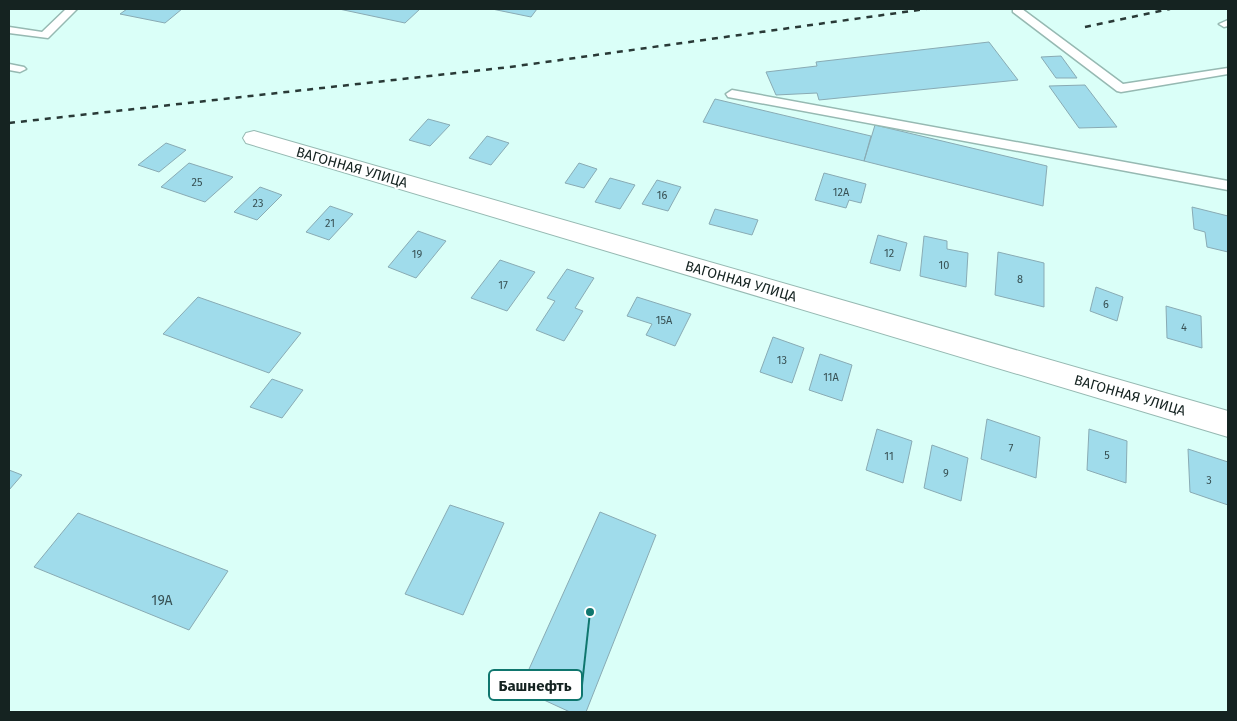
<svg xmlns="http://www.w3.org/2000/svg" width="1237" height="721" font-family="'Fira Sans',sans-serif">
<rect width="100%" height="100%" fill="#dafff8"/>
<path fill="#a0dceb" stroke="#89abb4" d="M 127,9 L 182,9 L 165,23 L 120,14 Z
M 339,9 L 420,9 L 405,23 Z
M 492,9 L 537,9 L 531,17 Z
M 989,42 L 1018,80 L 819,100 L 817,93 L 776,95 L 766,72 L 817,66 L 816,62 Z
M 1061,56 L 1077,78 L 1056,78 L 1041,57 Z
M 1085,85 L 1117,127 L 1079,128 L 1049,86 Z
M 715,99 L 871,136 L 864,161 L 703,122 Z
M 428,119 L 450,125 L 430,146 L 409,140 Z
M 875,125 L 1047,166 L 1043,206 L 864,161 Z
M 487,136 L 509,143 L 491,165 L 469,158 Z
M 166,143 L 186,150 L 159,172 L 138,165 Z
M 189,163 L 233,177 L 205,202 L 161,187 Z
M 579,163 L 597,169 L 584,188 L 565,183 Z
M 824,173 L 866,184 L 861,203 L 849,200 L 846,208 L 815,200 Z
M 610,178 L 635,185 L 620,209 L 595,202 Z
M 657,180 L 681,187 L 668,211 L 642,204 Z
M 260,187 L 282,195 L 257,220 L 234,212 Z
M 330,206 L 353,214 L 329,240 L 306,232 Z
M 1192,207 L 1228,216 L 1228,252 L 1207,247 L 1205,232 L 1194,229 Z
M 715,209 L 758,220 L 752,235 L 709,224 Z
M 418,231 L 446,241 L 416,278 L 388,267 Z
M 878,235 L 907,243 L 900,271 L 870,263 Z
M 924,236 L 947,241 L 947,249 L 968,253 L 966,287 L 920,276 Z
M 998,252 L 1044,263 L 1044,307 L 995,295 Z
M 500,260 L 535,272 L 507,311 L 471,298 Z
M 567,269 L 594,278 L 575,308 L 583,311 L 564,341 L 536,330 L 555,301 L 547,298 Z
M 1096,287 L 1123,297 L 1117,321 L 1090,311 Z
M 198,297 L 301,333 L 269,373 L 163,334 Z
M 637,297 L 691,314 L 675,346 L 646,335 L 652,324 L 627,316 Z
M 1166,306 L 1201,316 L 1202,348 L 1167,338 Z
M 773,337 L 804,348 L 792,383 L 760,372 Z
M 820,354 L 852,365 L 842,401 L 809,390 Z
M 272,379 L 303,390 L 282,418 L 250,407 Z
M 987,419 L 1040,437 L 1036,478 L 981,459 Z
M 877,429 L 912,441 L 903,483 L 866,470 Z
M 1089,429 L 1127,441 L 1126,483 L 1087,470 Z
M 932,445 L 968,458 L 961,501 L 924,488 Z
M 1188,449 L 1228,462 L 1228,505 L 1190,492 Z
M 9,470 L 22,475 L 9,490 Z
M 450,505 L 504,523 L 463,615 L 405,594 Z
M 600,512 L 656,535 L 586,712 L 570,712 L 520,689 Z
M 78,513 L 228,571 L 189,630 L 34,567 Z"/>
<g fill="none" stroke-linecap="round" stroke-linejoin="round">
<defs>
<path id="service" d="M 66,9 L 77,9 L 48,38 L 9,33 L 9,27 L 42,32 Z
M 1013,9 L 1022,9 L 1123,84 L 1228,68 L 1228,74 L 1121,92 L 1117,91 L 1013,12 Z
M 1228,20 L 1228,26 L 1224,27 L 1219,24 Z
M 9,64 L 24,67 L 26,69 L 20,72 L 9,70 Z
M 732,90 L 1228,181 L 1228,190 L 728,97 L 726,94 Z"/>
<path id="minor" d="M 254,131 L 1228,411 L 1228,437 L 246,143 L 243,138 L 246,133 Z"/>
</defs>
<use href="#service" stroke="#96b9b2" stroke-width="3"/>
<use href="#minor" stroke="#96b9b2" stroke-width="2"/>
<use href="#service" fill="#fff" fill-rule="evenodd"/>
<use href="#minor" fill="#fff" fill-rule="evenodd"/>
<path stroke="#293a37" stroke-width="2.5" stroke-dasharray="6 6" stroke-linecap="butt" d="M 1085,27 L 1170,9
M 9,123 L 510,67 L 926,9"/>
</g>
<g text-anchor="middle" stroke-width="4" stroke-linejoin="round" paint-order="stroke">
<g font-size="11" fill="#385154">
<text x="197" y="186">25</text>
<text x="841" y="196">12А</text>
<text x="662" y="199">16</text>
<text x="258" y="207">23</text>
<text x="330" y="227">21</text>
<text x="889" y="257">12</text>
<text x="417" y="258">19</text>
<text x="944" y="269">10</text>
<text x="1020" y="283">8</text>
<text x="503" y="289">17</text>
<text x="1106" y="308">6</text>
<text x="664" y="324">15А</text>
<text x="1184" y="331">4</text>
<text x="782" y="364">13</text>
<text x="831" y="381">11А</text>
<text x="1011" y="452">7</text>
<text x="1107" y="459">5</text>
<text x="889" y="460">11</text>
<text x="946" y="477">9</text>
<text x="1209" y="484">3</text>
</g>
<g font-size="14" fill="#152321" stroke="#fff">
<text transform="translate(352 167) rotate(16)" y="5">ВАГОННАЯ УЛИЦА</text>
<text transform="translate(741 281) rotate(16)" y="5">ВАГОННАЯ УЛИЦА</text>
<text transform="translate(1130 395) rotate(16)" y="5">ВАГОННАЯ УЛИЦА</text>
</g>
<g font-size="14" fill="#385154">
<text x="162" y="605">19А</text>
</g>
</g>
<path fill="none" stroke="#0f766e" stroke-width="2" d="M590 612L582 685"/>
<circle fill="#0f766e" stroke="#fff" stroke-width="2" cx="590" cy="612" r="5"/>
<rect fill="#fff" stroke="#0f766e" stroke-width="2" x="489" y="670" width="93" height="30" rx="5"/>
<g font-size="15" text-anchor="middle" font-weight="bold" fill="#152321">
<text x="535" y="691">Башнефть</text>
</g>
<rect width="1237" height="721" fill="none" stroke="#152321" stroke-width="20"/>
</svg>
